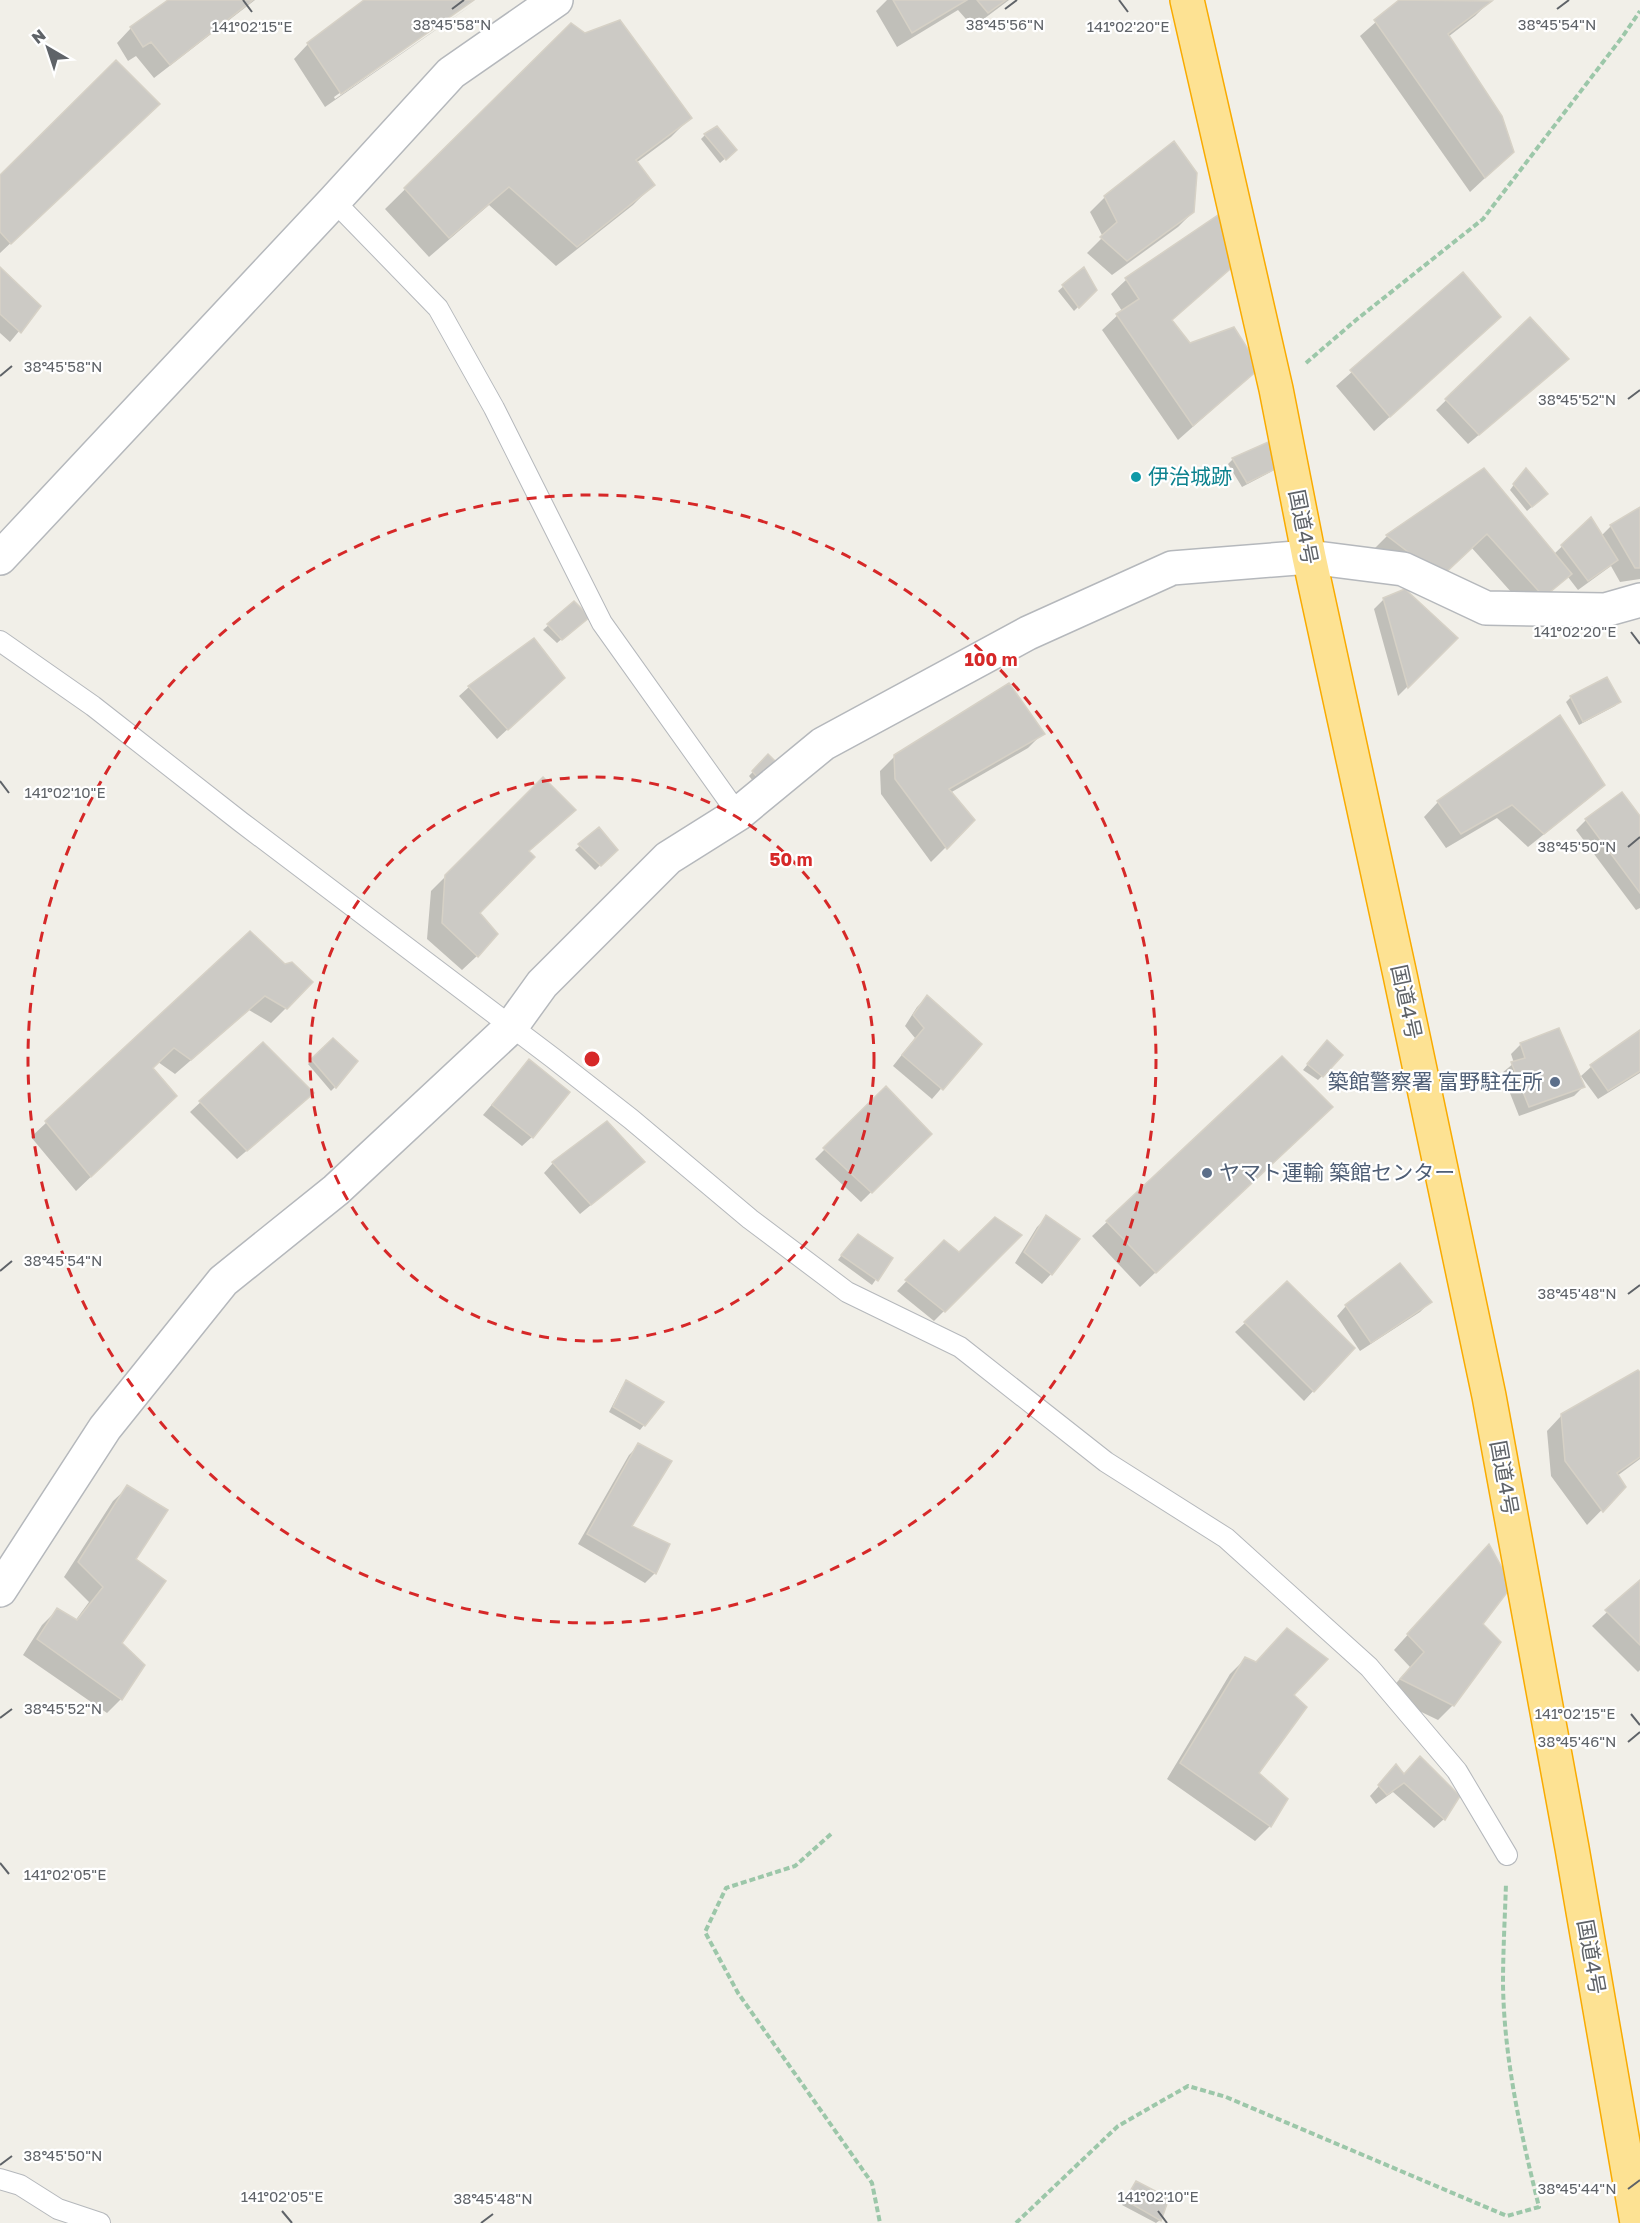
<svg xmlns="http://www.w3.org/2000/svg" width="1640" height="2223" font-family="'Golos Text','Noto Sans JP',sans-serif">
<rect width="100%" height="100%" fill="#f1efe8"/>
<path fill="#0003" d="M 170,0 L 255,0 L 154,78 L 136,56 L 128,61 L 117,43 L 131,28 Z
M 366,0 L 472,0 L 334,97 L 335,99 L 479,0 L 325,107 L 294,59 L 308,44 Z
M 887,0 L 1009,0 L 973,27 L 958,10 L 897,47 L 876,11 Z
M 1401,0 L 1490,1 L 1475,16 L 1448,37 L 1513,152 L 1470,192 L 1360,36 Z
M 572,25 L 690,118 L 671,137 L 636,163 L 653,185 L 633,205 L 556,266 L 489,205 L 429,257 L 385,209 Z
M 143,119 L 0,253 L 0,177 Z
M 705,135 L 735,150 L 720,163 L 701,139 Z
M 1105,197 L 1193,212 L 1178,227 L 1112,275 L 1087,253 L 1103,237 L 1090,212 Z
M 1223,213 L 1220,277 L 1171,321 L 1190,345 L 1259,368 L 1178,440 L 1102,330 L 1122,311 L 1111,294 L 1126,280 Z
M 0,269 L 39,307 L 10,342 L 0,333 Z
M 1084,269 L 1095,290 L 1074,311 L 1058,291 Z
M 1463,274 L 1484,332 L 1374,431 L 1336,386 Z
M 1530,319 L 1557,369 L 1468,444 L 1436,410 Z
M 1274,441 L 1278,468 L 1242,487 L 1228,464 L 1233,459 Z
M 1484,470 L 1554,554 L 1590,520 L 1601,536 L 1611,526 L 1640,509 L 1640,579 L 1620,582 L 1611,566 L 1578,590 L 1568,577 L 1528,611 L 1471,547 L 1425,591 L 1373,550 L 1387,536 Z
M 1521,475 L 1542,498 L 1527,511 L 1510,490 Z
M 1384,599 L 1456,638 L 1398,696 L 1374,609 Z
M 574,603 L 583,621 L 557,643 L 543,630 Z
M 534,640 L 553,687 L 497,739 L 459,696 L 469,687 Z
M 1571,697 L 1619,702 L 1615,706 L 1579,725 L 1566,702 Z
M 1043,733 L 1028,748 L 950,793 L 973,820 L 931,862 L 881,794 L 880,771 L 895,756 Z
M 768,756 L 757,786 L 749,776 Z
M 543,779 L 574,810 L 528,852 L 478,913 L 477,956 L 462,970 L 427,939 L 431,891 Z
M 1603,784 L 1588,799 L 1528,847 L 1497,818 L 1446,848 L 1424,817 L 1438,802 Z
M 1640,818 L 1640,908 L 1636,910 L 1576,830 L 1586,820 Z
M 599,829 L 616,850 L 595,870 L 575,850 Z
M 249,933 L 286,1008 L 271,1023 L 249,1010 L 175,1074 L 158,1062 L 151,1069 L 160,1111 L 76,1191 L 31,1137 Z
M 927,997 L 980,1044 L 932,1099 L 893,1066 L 915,1038 L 905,1026 L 917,1007 Z
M 1640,1032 L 1640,1073 L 1598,1099 L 1581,1076 L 1591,1067 Z
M 333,1040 L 335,1087 L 331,1091 L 308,1064 Z
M 263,1044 L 302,1103 L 237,1159 L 190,1112 Z
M 1521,1044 L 1583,1087 L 1574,1096 L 1519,1116 L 1502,1073 L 1514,1063 L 1511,1054 Z
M 1322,1047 L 1322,1076 L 1318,1080 L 1303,1070 Z
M 520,1071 L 532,1137 L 522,1146 L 483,1115 Z
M 886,1088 L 930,1134 L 861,1202 L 815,1159 Z
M 1316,1122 L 1140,1287 L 1092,1236 L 1107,1222 Z
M 643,1162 L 580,1214 L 544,1173 L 553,1163 Z
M 1047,1217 L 1051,1274 L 1042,1284 L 1015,1263 L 1037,1227 Z
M 1020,1235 L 934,1321 L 897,1291 L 944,1242 L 959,1254 Z
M 853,1240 L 891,1258 L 872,1285 L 838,1260 Z
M 1430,1302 L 1420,1312 L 1360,1351 L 1337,1316 L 1346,1306 Z
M 1245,1323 L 1353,1348 L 1304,1401 L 1235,1332 Z
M 1640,1375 L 1640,1459 L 1617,1476 L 1624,1487 L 1587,1525 L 1551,1476 L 1547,1431 L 1562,1415 Z
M 626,1382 L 644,1425 L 640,1430 L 609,1412 L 622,1387 Z
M 639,1445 L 630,1527 L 655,1573 L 645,1583 L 578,1544 L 629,1455 Z
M 128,1487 L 134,1559 L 120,1643 L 121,1699 L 107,1713 L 23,1655 L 42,1625 L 57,1610 L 75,1621 L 89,1602 L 64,1577 L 113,1501 Z
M 1488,1546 L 1481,1624 L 1499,1642 L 1453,1705 L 1438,1720 L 1386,1695 L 1410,1667 L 1394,1650 Z
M 1640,1582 L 1640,1670 L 1638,1672 L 1592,1626 Z
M 1245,1659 L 1292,1695 L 1257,1773 L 1270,1826 L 1255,1841 L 1167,1779 L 1230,1674 Z
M 1396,1767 L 1444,1819 L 1434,1828 L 1393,1792 L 1376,1804 L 1370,1796 Z
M 1136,2183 L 1160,2220 L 1156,2223 L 1122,2205 Z"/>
<path fill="#cccac5" stroke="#d6d1c6" stroke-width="1.5" d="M 168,0 L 253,0 L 170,65 L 151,42 L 143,47 L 130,27 Z
M 364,0 L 474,0 L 341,94 L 307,43 Z
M 893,0 L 967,0 L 912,33 Z
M 977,0 L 1006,0 L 988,13 Z
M 1399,0 L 1492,1 L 1448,34 L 1502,116 L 1514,152 L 1485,178 L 1374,20 Z
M 620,20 L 692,118 L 636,160 L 655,185 L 577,247 L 509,187 L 449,238 L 404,188 L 571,23 L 585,33 Z
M 116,60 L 160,104 L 11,244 L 0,232 L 0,175 Z
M 717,126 L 737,150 L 726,160 L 704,134 Z
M 1174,141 L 1197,173 L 1194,212 L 1127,261 L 1100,237 L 1117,222 L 1104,196 Z
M 1224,211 L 1237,263 L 1172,320 L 1190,343 L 1234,327 L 1260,368 L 1193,426 L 1116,314 L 1139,299 L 1125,278 Z
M 0,267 L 41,306 L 21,333 L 0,314 Z
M 1084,267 L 1097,290 L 1079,308 L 1062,285 Z
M 1463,272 L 1501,317 L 1390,417 L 1350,370 Z
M 1530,317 L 1569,359 L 1479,435 L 1445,399 Z
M 1275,439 L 1285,464 L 1247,483 L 1232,458 Z
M 1484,468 L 1572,574 L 1544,597 L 1487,534 L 1441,577 L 1386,535 Z
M 1526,468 L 1548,494 L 1532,507 L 1513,484 Z
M 1640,507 L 1640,568 L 1635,568 L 1610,525 Z
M 1591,517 L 1618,560 L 1588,581 L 1561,545 Z
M 1405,589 L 1458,638 L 1408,688 L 1383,598 Z
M 574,601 L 590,617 L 562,640 L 547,624 Z
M 534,638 L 565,678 L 508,730 L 468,686 Z
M 1607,677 L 1621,702 L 1583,722 L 1570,696 Z
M 1009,683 L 1045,734 L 949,789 L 975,820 L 947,849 L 895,779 L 894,755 Z
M 1560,715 L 1605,785 L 1544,834 L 1512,805 L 1461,834 L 1437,801 Z
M 768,754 L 780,766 L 762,783 L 752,771 Z
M 543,777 L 576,810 L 529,851 L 535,857 L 480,913 L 498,934 L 478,957 L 442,923 L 445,875 Z
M 1622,792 L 1640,816 L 1640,893 L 1585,819 Z
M 599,827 L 618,850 L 601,866 L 578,844 Z
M 250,931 L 285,964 L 292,962 L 313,982 L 287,1009 L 265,996 L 191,1060 L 174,1048 L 153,1068 L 177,1096 L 91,1177 L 45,1121 Z
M 927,995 L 982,1044 L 943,1090 L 902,1055 L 924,1028 L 913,1015 Z
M 1559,1028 L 1585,1087 L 1529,1107 L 1511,1062 L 1525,1058 L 1520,1043 Z
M 1640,1030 L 1640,1071 L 1608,1091 L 1590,1065 Z
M 333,1038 L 358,1061 L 336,1088 L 311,1059 Z
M 1327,1040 L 1343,1055 L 1323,1077 L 1307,1064 Z
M 263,1042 L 314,1093 L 247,1151 L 199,1101 Z
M 1282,1056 L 1333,1107 L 1156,1273 L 1106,1221 Z
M 529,1059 L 570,1092 L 533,1138 L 492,1105 Z
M 886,1086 L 932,1134 L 872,1193 L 823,1148 Z
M 607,1121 L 645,1162 L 591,1205 L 552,1162 Z
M 1046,1215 L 1080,1239 L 1052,1275 L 1024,1252 Z
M 995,1217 L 1022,1235 L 945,1312 L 905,1280 L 944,1240 L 959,1252 Z
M 858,1234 L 893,1258 L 878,1281 L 841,1255 Z
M 1400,1263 L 1432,1302 L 1371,1343 L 1345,1305 Z
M 1287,1281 L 1355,1348 L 1314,1392 L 1244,1322 Z
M 1638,1370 L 1640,1372 L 1640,1457 L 1617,1473 L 1626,1487 L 1603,1512 L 1565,1461 L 1561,1414 Z
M 626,1380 L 664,1402 L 645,1426 L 613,1407 Z
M 638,1443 L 672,1461 L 632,1526 L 670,1544 L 656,1574 L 587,1534 Z
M 127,1485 L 168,1510 L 136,1559 L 166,1581 L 122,1643 L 145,1665 L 122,1700 L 37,1639 L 57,1608 L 77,1620 L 103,1587 L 78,1562 Z
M 1489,1544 L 1512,1586 L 1483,1624 L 1501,1642 L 1454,1706 L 1400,1679 L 1424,1652 L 1407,1634 Z
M 1640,1580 L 1640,1645 L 1605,1610 Z
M 1287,1628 L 1328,1659 L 1294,1695 L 1307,1707 L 1259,1773 L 1288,1799 L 1271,1827 L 1180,1763 L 1245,1657 L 1256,1662 Z
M 1420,1756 L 1460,1796 L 1445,1820 L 1404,1783 L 1387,1795 L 1378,1785 L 1396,1764 L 1404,1774 Z
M 1136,2181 L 1169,2198 L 1161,2221 L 1125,2200 Z"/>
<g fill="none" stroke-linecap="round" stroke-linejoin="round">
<defs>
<path id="lane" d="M 334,201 L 438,308 L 494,408 L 602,623 L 738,814
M 0,641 L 93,706 L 241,822 L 553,1058 L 631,1119 L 750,1219 L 847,1292 L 960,1347 L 1106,1462 L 1226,1538 L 1369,1667 L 1457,1771 L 1507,1855
M 0,2179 L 20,2185 L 58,2209 L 100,2223"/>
<path id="street" d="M 0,558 L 334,201 L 451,73 L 556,0
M 0,1590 L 105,1428 L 223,1281 L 336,1190 L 511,1027 L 542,984 L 668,858 L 738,814 L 823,744 L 1028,633 L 1172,568 L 1309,557 L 1403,569 L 1486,608 L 1605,610 L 1640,600"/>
<path id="highway" d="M 1187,0 L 1276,389 L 1309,557 L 1400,975 L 1489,1396 L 1572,1848 L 1637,2223"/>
</defs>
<use href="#lane" stroke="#b5b8bc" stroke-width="22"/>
<use href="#street" stroke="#b5b8bc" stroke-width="36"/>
<use href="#highway" stroke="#f9ab00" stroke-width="36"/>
<path stroke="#9cc7a9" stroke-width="4" stroke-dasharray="6 3" stroke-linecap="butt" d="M 1306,363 L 1356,320 L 1483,219 L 1623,36 L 1640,11
M 831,1834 L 795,1866 L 726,1888 L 705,1932 L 738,1993 L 872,2183 L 880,2223
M 1016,2223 L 1118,2126 L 1188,2086 L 1226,2097 L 1507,2216 L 1539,2207 C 1521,2134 1504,2059 1503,1984 C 1503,1950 1505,1916 1506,1883"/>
<use href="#lane" stroke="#fff" stroke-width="20"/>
<use href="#street" stroke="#fff" stroke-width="33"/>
<use href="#highway" stroke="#fde293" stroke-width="33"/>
</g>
<path fill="none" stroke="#5f6368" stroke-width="2" d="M 243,0 L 252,12M 1119,0 L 1128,12M 452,9 L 464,0M 1005,9 L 1017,0M 1557,9 L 1569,0M 0,376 L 12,366M 1628,399 L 1640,390M 1631,632 L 1640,644M 0,781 L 9,793M 1628,847 L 1640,837M 0,1271 L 12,1261M 1628,1294 L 1640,1285M 1631,1714 L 1640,1725M 0,1718 L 12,1709M 1628,1742 L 1640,1732M 0,1863 L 9,1874M 0,2165 L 12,2156M 1628,2189 L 1640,2180M 282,2211 L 292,2223M 1158,2211 L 1167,2223M 481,2223 L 493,2214"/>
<g fill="none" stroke="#d62828" stroke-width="3" stroke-dasharray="10 8">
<circle cx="592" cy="1059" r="282"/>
<circle cx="592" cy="1059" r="564"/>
</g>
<circle fill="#0f9aa8" stroke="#fff" stroke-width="2" cx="1136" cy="477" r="6"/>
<g fill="#5c6f8a" stroke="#fff" stroke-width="2">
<circle cx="1555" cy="1082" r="6"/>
<circle cx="1207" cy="1173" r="6"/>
</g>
<g text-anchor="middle" stroke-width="4.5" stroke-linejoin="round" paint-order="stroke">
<g font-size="21" fill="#0d838f" stroke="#fff" text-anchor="start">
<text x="1148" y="484">伊治城跡</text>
</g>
<g font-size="21" fill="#5f6368" stroke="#fff">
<text transform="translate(1303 527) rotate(79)" y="7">国道4号</text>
<text transform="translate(1406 1002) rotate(78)" y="7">国道4号</text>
<text transform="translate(1504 1478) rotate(80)" y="7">国道4号</text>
<text transform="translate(1591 1957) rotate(80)" y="7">国道4号</text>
</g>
<g font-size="21" fill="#4e5e75" stroke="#fff" text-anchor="end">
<text x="1543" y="1089">築館警察署 富野駐在所</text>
<text x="1219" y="1180" text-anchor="start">ヤマト運輸 築館センター</text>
</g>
</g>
<g font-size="15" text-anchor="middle" fill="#5f6368" stroke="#fff" stroke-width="4.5" stroke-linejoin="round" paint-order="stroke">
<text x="452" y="30">38°45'58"N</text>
<text x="1005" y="30">38°45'56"N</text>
<text x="1557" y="30">38°45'54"N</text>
<text x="252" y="32">141°02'15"E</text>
<text x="1128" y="32">141°02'20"E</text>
<text x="63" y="372">38°45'58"N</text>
<text x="1577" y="405">38°45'52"N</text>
<text x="1575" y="637">141°02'20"E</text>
<text x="65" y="798">141°02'10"E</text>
<text x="1577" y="852">38°45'50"N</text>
<text x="63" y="1266">38°45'54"N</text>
<text x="1577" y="1299">38°45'48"N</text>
<text x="63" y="1714">38°45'52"N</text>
<text x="1575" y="1719">141°02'15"E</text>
<text x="1577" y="1747">38°45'46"N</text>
<text x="65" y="1880">141°02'05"E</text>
<text x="63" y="2161">38°45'50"N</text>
<text x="1577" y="2194">38°45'44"N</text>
<text x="282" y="2202">141°02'05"E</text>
<text x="1158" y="2202">141°02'10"E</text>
<text x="493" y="2204">38°45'48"N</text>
</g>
<circle cx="592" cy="1059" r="9" fill="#d62828" stroke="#fff" stroke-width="3"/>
<g font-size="18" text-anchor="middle" font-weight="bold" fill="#d62828" stroke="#fff" stroke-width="4.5" stroke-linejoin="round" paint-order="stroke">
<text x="991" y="666">100 m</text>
<text x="791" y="866">50 m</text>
</g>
<g transform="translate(48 48) rotate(321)" stroke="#ffffff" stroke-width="4.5" paint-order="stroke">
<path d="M0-4.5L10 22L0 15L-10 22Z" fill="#5f6368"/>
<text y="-9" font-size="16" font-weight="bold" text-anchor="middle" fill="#5f6368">N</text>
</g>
</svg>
